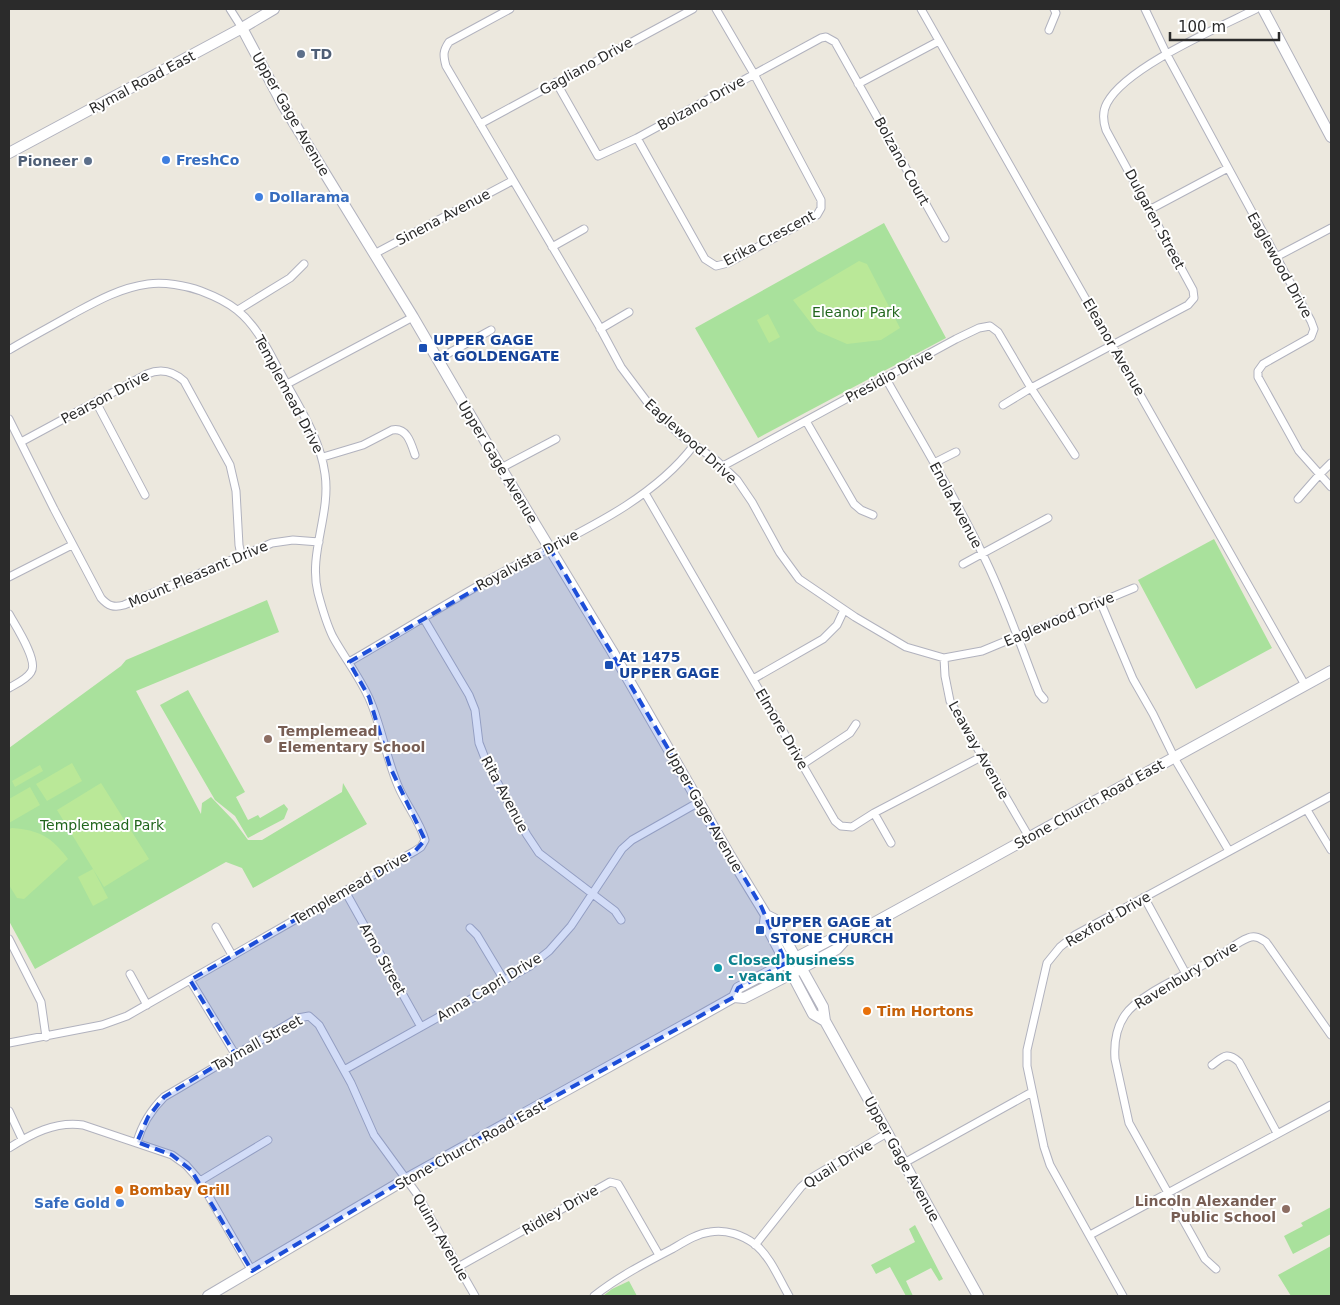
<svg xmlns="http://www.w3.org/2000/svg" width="1340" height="1305" font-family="'DejaVu Sans',sans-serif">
<rect width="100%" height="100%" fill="#ece8de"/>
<path fill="#a9e19c" d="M 884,223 L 946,338 L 758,438 L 695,328 Z
M 1214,539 L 1272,648 L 1196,689 L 1138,580 Z
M 267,600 L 279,632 L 136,691 L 201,814 L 202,803 L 211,797 L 234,821 L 248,840 L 262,840 L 342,792 L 343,783 L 367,824 L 253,888 L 242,868 L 226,862 L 35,969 L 9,921 L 9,748 L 121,666 L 126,660 Z
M 188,690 L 245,792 L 236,797 L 248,820 L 258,815 L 260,818 L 284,804 L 288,809 L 284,819 L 248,838 L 235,816 L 215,800 L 160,705 Z
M 1331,1207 L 1331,1234 L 1293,1254 L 1284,1236 L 1303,1226 L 1301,1223 Z
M 915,1225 L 943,1279 L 939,1281 L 931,1268 L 906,1281 L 913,1296 L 906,1296 L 890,1267 L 876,1274 L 871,1265 L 915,1242 L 909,1229 Z
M 1331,1246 L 1331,1296 L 1291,1296 L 1278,1275 Z
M 629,1281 L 637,1296 L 603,1296 L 612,1289 Z"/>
<path fill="#bae898" d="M 859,261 L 867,264 L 900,328 L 881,340 L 847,344 L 817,331 L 793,300 Z
M 768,314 L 780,337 L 769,343 L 757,320 Z
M 72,763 L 82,781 L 47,801 L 36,784 Z
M 40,765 L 43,771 L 15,787 L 12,781 Z
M 101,783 L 149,859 L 104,887 L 57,810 Z
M 30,787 L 40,805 L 9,823 L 9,799 Z
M 12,828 C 39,830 52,837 68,859 L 24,899 L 17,898 L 9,885 L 9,829 Z
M 93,869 L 108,898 L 93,906 L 78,877 Z"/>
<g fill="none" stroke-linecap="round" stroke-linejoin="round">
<defs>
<path id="street" d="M 230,9 L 242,28
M 510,9 L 449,42 C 443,51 443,55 446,66 L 599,326 L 621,367 L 651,407 L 679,434 L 717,461 L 737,480 L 752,502 L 780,553 L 799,579 L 855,617 L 906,647 L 944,658 L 982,651 L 1134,588
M 921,9 L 1305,685
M 1145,9 L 1167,55 L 1311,321 L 1314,329 L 1311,337 L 1263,364 L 1258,371 L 1258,377 L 1299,451 L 1331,487
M 1049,30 L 1056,13 L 1054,9
M 556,82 L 598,156 L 637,138 L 821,38 L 826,37 L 835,42 L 945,238
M 858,84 L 939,41
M 480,124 L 693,9
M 637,138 L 705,259 L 716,266 L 728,263 L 817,215 L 821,208 L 821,200 L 754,74 L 716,9
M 1149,210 L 1228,168
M 552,247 L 584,229
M 374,254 L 512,181
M 1276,257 L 1331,228
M 238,310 L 290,278 L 304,264
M 600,329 L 629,312
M 9,350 C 29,338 50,327 71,315 C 95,302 119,288 148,284 C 164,282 185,285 201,291 C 214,296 226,301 237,310 C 257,326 268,350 280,372 C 297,404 320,437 325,474 C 331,514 308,554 318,593 C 322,608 326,623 333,637 C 344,657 359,676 369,698 C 382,727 386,759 399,788 C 407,806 420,822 425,840 L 421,847 L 415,851 L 127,1016 L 102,1025 L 9,1043
M 438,359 L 491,330
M 885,377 C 918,436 954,494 983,555 C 1005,599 1021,647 1039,693 L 1044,699
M 287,384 L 413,317
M 96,402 L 145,495
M 1003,405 L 1031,388 L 1188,305 L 1194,298 L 1193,290 L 1106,130 C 1103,121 1102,112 1107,103 C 1126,67 1218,28 1256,9
M 9,419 L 54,509 L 101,598 C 108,606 114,608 124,605 L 272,543 L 293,540 L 319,542
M 806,421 L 854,504 L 861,510 L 873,515
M 21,442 L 147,374 C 161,368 173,371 184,381 L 230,465 L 236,491 L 239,545 L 241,555
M 323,457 L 363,445 L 392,430 C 407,427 411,443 415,455
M 934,463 L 956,452
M 723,466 L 956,339 L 979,328 L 990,326 L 998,332 L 1031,388 L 1075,455
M 501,468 L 556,439
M 645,493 L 835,821 L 841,826 L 852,827 L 874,813 L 981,757
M 1298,499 L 1319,475 L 1331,463
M 963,564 L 1048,518
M 9,577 L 72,545
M 1100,601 L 1133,679 L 1153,714 L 1176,761 L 1229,851
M 9,614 C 15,625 39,661 31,672 C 27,679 16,684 9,688
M 424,619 L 469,695 L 475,710 L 479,743 L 488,766 L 527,835 L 539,853 L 615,911 L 621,920
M 944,658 L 945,676 L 950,701 L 1029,837
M 349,662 C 401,632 451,600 503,572 C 568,537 649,505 694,445
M 753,679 L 823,639 L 837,625 L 844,610
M 803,764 L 850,733 L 856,724
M 1307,810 L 1331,850
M 874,813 L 891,843
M 345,891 L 421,1027
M 1144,897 L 1186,974
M 216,927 L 232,955
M 470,928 L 477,935 L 504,980
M 9,939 L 41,1002 L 46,1037
M 130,974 L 147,1005
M 190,980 L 235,1054
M 1212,1065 C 1223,1057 1227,1051 1239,1062 L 1277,1133
M 344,1070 L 530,966 L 549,951 L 571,926 L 622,849 L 632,840 L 699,802
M 9,1111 L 22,1139
M 137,1142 C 142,1124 151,1110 164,1097 L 298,1018 L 309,1016 L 319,1025 L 351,1083 L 374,1135 L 417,1194 L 475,1296
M 9,1148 C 31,1134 55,1121 83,1125 L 172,1155 L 186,1165 L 200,1181 L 252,1271
M 904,1163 L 1032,1092
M 200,1181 L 268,1140
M 1090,1235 L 1331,1105
M 755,1245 L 801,1187 L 811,1178 L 887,1133
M 458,1267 L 610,1182 L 618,1184 L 621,1189 L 659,1255
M 1216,1269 L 1205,1259 L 1129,1123 L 1115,1059 C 1114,1045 1116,1028 1125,1015 C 1140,993 1191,973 1216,958 C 1226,952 1237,942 1248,938 C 1255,935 1260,938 1266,942 L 1331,1035
M 594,1296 C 618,1277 645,1263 672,1249 C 684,1242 696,1234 710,1232 C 726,1229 743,1235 756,1245 C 771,1258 779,1279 789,1296
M 1123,1296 L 1050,1165 L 1044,1147 L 1027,1066 L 1027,1050 L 1047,963 L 1060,947 L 1075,935 L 1331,796"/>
<path id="secondary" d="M 1263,9 L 1331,137
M 242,28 L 283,105 L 413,317 L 501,468 L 612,651 L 730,856 L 766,915 L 774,919 L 823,1007 L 825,1021 L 978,1296
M 9,153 L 242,28 L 274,9
M 766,915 L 765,923 L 813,1014 L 825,1021
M 734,997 L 744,998 L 791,974 L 837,949 L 847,938
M 208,1296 L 406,1179 L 693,1020 L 734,997 L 738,988 L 832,939 L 847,938 L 852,935 L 1331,671"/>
</defs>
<use href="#street" stroke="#b1b2be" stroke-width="9"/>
<use href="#secondary" stroke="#b1b2be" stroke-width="12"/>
<use href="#street" stroke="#fff" stroke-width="7"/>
<use href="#secondary" stroke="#fff" stroke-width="10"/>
</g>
<path fill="#1d4ed8" fill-opacity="0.2" stroke="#1d4ed8" stroke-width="4" stroke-dasharray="10 6" stroke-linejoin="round" d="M 549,547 L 761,906 L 786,963 L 738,988 L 734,997 L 693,1020 L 406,1179 L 252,1271 L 191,1170 L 172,1155 L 137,1142 L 148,1117 L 164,1097 L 235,1054 L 190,980 L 415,851 L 425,840 L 390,767 L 369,697 L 349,662 Z"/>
<g fill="#5c6f8a" stroke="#fff" stroke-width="2">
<circle cx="301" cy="54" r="5"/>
<circle cx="88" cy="161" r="5"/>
</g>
<g fill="#3f7fe0" stroke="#fff" stroke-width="2">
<circle cx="166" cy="160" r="5"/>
<circle cx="259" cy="197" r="5"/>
<circle cx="120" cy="1203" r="5"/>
</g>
<g fill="#1a4fb4" stroke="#fff" stroke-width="2">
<rect x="418" y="343" width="10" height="10" rx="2.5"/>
<rect x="604" y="660" width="10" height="10" rx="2.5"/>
<rect x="755" y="925" width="10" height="10" rx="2.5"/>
</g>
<g fill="#8d6e63" stroke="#fff" stroke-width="2">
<circle cx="268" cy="739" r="5"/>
<circle cx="1286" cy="1209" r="5"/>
</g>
<circle fill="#0f9aa8" stroke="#fff" stroke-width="2" cx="718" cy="968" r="5"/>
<g fill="#e8710a" stroke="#fff" stroke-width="2">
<circle cx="867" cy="1011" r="5"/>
<circle cx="119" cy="1190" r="5"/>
</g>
<g text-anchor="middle" stroke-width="4" stroke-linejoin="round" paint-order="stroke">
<g font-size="14" font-weight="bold" fill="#4e5e75" stroke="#fff" text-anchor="start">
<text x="311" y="59">TD</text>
<text x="78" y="166" text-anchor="end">Pioneer</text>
</g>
<g font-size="14" fill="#2b2b2b" stroke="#fff">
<text transform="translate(586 66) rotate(-29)" y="5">Gagliano Drive</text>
<text transform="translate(142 82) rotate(-28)" y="5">Rymal Road East</text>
<text transform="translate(701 103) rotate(-29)" y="5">Bolzano Drive</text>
<text transform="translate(291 114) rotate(60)" y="5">Upper Gage Avenue</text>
<text transform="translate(902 161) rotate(61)" y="5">Bolzano Court</text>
<text transform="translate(443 217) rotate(-28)" y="5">Sinena Avenue</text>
<text transform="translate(1155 219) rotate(62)" y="5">Dulgaren Street</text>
<text transform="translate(769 238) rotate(-28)" y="5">Erika Crescent</text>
<text transform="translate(1280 265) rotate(61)" y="5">Eaglewood Drive</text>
<text transform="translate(1114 347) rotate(60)" y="5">Eleanor Avenue</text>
<text transform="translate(889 376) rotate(-28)" y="5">Presidio Drive</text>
<text transform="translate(289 394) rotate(62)" y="5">Templemead Drive</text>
<text transform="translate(105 397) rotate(-28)" y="5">Pearson Drive</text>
<text transform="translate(691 441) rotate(42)" y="5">Eaglewood Drive</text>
<text transform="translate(498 462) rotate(59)" y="5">Upper Gage Avenue</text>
<text transform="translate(956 505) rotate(62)" y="5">Enola Avenue</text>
<text transform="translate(527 560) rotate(-28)" y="5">Royalvista Drive</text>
<text transform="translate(198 574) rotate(-23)" y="5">Mount Pleasant Drive</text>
<text transform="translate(1059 619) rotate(-23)" y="5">Eaglewood Drive</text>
<text transform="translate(782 729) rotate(60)" y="5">Elmore Drive</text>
<text transform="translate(979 750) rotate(61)" y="5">Leaway Avenue</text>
<text transform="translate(505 794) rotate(62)" y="5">Rita Avenue</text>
<text transform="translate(1089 804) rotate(-29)" y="5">Stone Church Road East</text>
<text transform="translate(704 810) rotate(60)" y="5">Upper Gage Avenue</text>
<text transform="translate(350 888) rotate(-30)" y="5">Templemead Drive</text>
<text transform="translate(1108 919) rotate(-30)" y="5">Rexford Drive</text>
<text transform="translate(383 959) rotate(61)" y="5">Arno Street</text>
<text transform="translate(1186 975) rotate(-31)" y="5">Ravenbury Drive</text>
<text transform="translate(489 987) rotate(-31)" y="5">Anna Capri Drive</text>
<text transform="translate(257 1043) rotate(-29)" y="5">Taymall Street</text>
<text transform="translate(470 1145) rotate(-29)" y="5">Stone Church Road East</text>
<text transform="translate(902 1159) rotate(61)" y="5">Upper Gage Avenue</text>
<text transform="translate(838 1164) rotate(-32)" y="5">Quail Drive</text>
<text transform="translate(560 1210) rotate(-30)" y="5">Ridley Drive</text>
<text transform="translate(441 1237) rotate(60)" y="5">Quinn Avenue</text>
</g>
<g font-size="14" font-weight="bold" fill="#366cbe" stroke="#fff" text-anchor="start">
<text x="176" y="165">FreshCo</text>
<text x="269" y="202">Dollarama</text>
<text x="110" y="1208" text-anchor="end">Safe Gold</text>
</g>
<g font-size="14" fill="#21661d" stroke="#fff">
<text x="856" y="317">Eleanor Park</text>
<text x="102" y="830">Templemead Park</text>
</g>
<g font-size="14" font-weight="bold" fill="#164399" stroke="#fff" text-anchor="start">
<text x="433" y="345">UPPER GAGE<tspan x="433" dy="16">at GOLDENGATE</tspan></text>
<text x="619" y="662">At 1475<tspan x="619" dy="16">UPPER GAGE</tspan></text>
<text x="770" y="927">UPPER GAGE at<tspan x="770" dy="16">STONE CHURCH</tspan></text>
</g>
<g font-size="14" font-weight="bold" fill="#785e54" stroke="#fff" text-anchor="start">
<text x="278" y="736">Templemead<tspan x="278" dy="16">Elementary School</tspan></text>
<text x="1276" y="1206" text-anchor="end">Lincoln Alexander<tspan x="1276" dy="16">Public School</tspan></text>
</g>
<g font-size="14" font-weight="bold" fill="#0d838f" stroke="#fff" text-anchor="start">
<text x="728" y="965">Closed business<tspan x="728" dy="16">- vacant</tspan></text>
</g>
<g font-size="14" font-weight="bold" fill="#c56008" stroke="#fff" text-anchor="start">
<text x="877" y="1016">Tim Hortons</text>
<text x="129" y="1195">Bombay Grill</text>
</g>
</g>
<rect width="1340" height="1305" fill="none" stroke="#2b2b2b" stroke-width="20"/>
<path d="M1170 32v8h109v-8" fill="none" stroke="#2b2b2b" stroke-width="2.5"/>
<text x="1178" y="32" font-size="15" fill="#2b2b2b" stroke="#ffffff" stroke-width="4" paint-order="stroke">100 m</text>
</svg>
